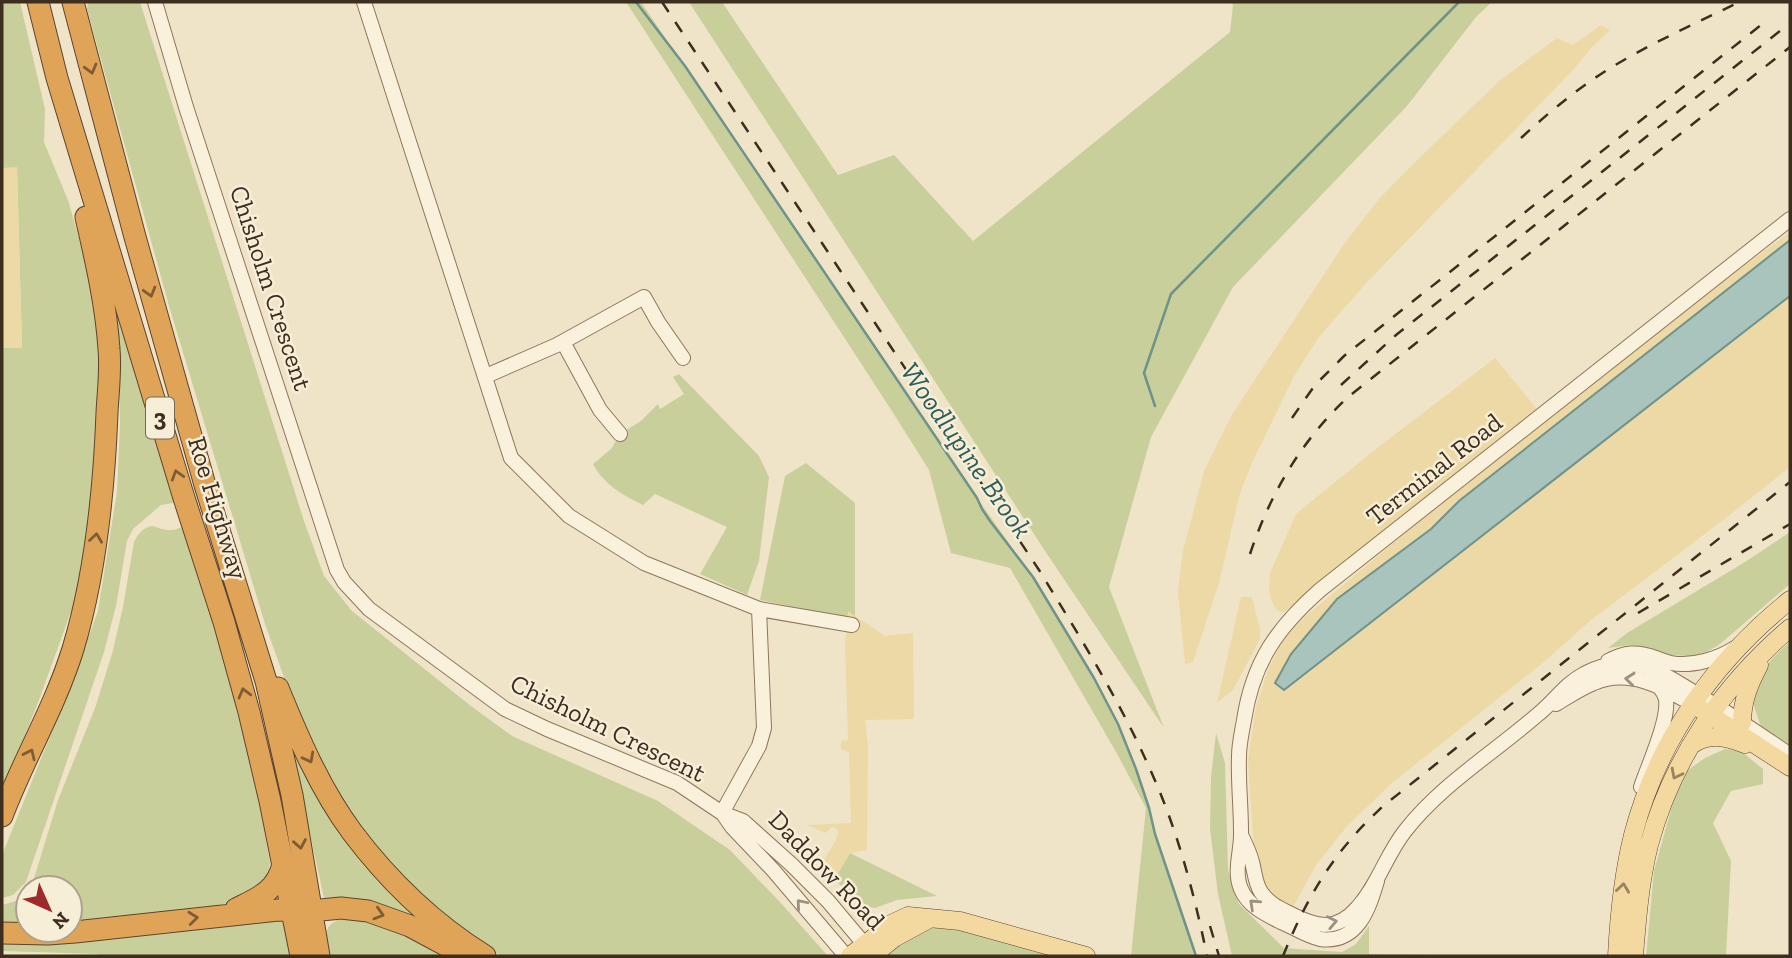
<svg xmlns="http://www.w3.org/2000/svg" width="1792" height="958" font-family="'Zilla Slab',serif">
<rect width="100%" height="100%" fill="#f0e4c8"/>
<path fill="#c9cf9b" d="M 2,2 L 20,2 L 45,109 L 44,142 L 68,200 L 93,287 L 102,342 L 96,491 L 78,592 L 39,700 L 18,753 L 2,786 L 2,348 L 22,347 L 17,168 L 2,168 Z
M 88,2 L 140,2 L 304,521 L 324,576 L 352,611 L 471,706 L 512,736 L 658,801 L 730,850 L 779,901 L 828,956 L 502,956 L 470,938 L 422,897 L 364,835 L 334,786 L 293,703 L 265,624 L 169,306 L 87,9 Z
M 626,2 L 641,2 L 977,498 L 1033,577 L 1094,678 L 1118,724 L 1136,769 L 1149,808 L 1155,834 L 1196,956 L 1131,956 L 1146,808 L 1116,752 L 1010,568 L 951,553 L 929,470 L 890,408 Z
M 689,2 L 722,2 L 838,175 L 894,155 L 973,241 L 1230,32 L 1233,5 L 1230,2 L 1492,2 L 1476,17 L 1407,106 L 1233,287 L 1151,437 L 1109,587 L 1164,728 L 1043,548 Z
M 96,236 L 179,502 L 161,505 L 133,529 L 127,541 L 116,606 L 104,652 L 26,882 L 13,895 L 2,898 L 2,859 L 4,850 L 71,685 L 98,611 L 117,491 L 120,425 L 119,372 Z
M 679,374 L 759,456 L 769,477 L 759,561 L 747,595 L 700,574 L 727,527 L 655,494 L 643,505 C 624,496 603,484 593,464 L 611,449 L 620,434 L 641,421 L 658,404 L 660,409 L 684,394 L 673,377 Z
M 806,463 L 855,503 L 855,620 L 760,600 L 785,476 Z
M 153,526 C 168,531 170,532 185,526 L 230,673 L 255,778 L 270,863 L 269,871 L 262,884 L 247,899 L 209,907 L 70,923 L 70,888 L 31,888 L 58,800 L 95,708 L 112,654 L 123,607 L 134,542 C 139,533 143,527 153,526 Z
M 1790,532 L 1790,584 L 1720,644 L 1707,652 L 1692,656 L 1670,655 L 1651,648 L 1631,645 L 1608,648 L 1627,633 L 1745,562 Z
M 1790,642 L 1790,749 C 1783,745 1772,741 1767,735 C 1762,730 1759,721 1757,715 C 1744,684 1769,660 1790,642 Z
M 1216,733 L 1225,763 L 1228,870 L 1239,904 L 1284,948 L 1342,952 L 1356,944 L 1369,926 L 1369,954 L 1507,956 L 1232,956 L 1218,894 L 1210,829 L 1211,777 Z
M 290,742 L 431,927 L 325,903 Z
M 1725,749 L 1741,751 L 1763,769 L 1763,784 L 1731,791 L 1713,823 L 1731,861 L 1726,956 L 1646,956 L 1654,871 L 1675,795 L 1688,770 L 1705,758 Z
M 850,853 L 937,896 L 897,900 L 875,908 L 868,907 L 834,880 Z
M 28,895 L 28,925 L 2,926 L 2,905 L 22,899 Z
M 349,917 L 386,923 L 454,956 L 329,956 C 325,933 322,922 349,917 Z
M 287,919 L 293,956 L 102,956 L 96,954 L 2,951 L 2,937 Z
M 929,919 L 1086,956 L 874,956 Z"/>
<path fill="#ecd9a5" d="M 1601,25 L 1610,30 L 1591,48 L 1573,70 L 1368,281 L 1319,337 L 1294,376 L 1251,465 L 1240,493 L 1219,583 L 1193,662 L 1185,664 L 1178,592 L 1183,551 L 1204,471 L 1231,416 L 1344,244 L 1379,199 L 1406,171 L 1498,82 L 1557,38 L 1573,45 Z
M 17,167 L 22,348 L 2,348 L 2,168 Z
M 1790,232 L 1790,467 L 1731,514 L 1590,621 L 1545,661 L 1392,783 L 1348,825 L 1316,865 L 1292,909 L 1267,891 L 1255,865 L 1248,760 L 1256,707 L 1269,667 L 1280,646 L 1294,626 L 1427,515 L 1725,280 Z
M 1495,358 L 1537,409 L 1284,612 L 1280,612 L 1276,609 L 1271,599 L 1269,591 L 1270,573 L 1296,514 L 1372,452 Z
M 1241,597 L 1252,597 L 1260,629 L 1260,639 L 1233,690 L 1217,703 Z
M 848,611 L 885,636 L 913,633 L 914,719 L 865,720 L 868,745 L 867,850 L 850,853 L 834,880 L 819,868 L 836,840 L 838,832 L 836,828 L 832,827 L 826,833 L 807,825 L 851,823 L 849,752 L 841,749 L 841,741 L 848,740 L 845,644 Z"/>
<path fill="#a9c4bc" stroke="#6f938a" stroke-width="2" d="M 1790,240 L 1790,296 L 1284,690 L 1275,683 L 1291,654 L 1337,599 L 1431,529 L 1459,501 Z"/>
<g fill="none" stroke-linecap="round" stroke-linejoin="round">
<path stroke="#6f938a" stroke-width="2.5" d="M 636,2 L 685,66 L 977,498 L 982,509 L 990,521 L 1033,577 L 1094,678 L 1118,724 L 1136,769 L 1149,808 L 1155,834 L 1196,956
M 1155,406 L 1144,373 L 1171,294 L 1459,2"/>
<defs>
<path id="minor" d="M 155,2 L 186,107 L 337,570 L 344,582 L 369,609 L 505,709 L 547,729 L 677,783 L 722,813 L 743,821 L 792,865 L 828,901 L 870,951
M 364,2 L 511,458 L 569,516 L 644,563 L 759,609 L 764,728 L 759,746 L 722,813
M 563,342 L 600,410 L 620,434
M 486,376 L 557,345 L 644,297 L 658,322 L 683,358
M 759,609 L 852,625
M 1608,661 C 1625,652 1637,651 1656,658 C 1661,660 1666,662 1671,663 C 1692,667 1718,659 1735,648
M 1556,704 C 1568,697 1581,688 1594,683 C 1629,668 1663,687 1692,704
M 1641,787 C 1648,766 1669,720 1666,700 C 1665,694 1662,690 1658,686
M 723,814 L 732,827 L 773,870 L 846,956
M 1242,837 C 1246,845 1250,854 1252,862 C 1255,873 1255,883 1261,892 C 1268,903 1279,908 1291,914 C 1316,927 1336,932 1357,908 C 1378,885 1386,855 1405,831 C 1441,785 1492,754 1536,716 C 1553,703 1565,684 1584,674 C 1596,667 1610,664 1625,664 C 1652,663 1674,681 1697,694 C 1729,713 1759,734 1790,755
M 1377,881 C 1369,908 1358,944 1320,939 C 1307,936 1293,927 1281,922 C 1265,914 1248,906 1241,889 C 1233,871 1242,850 1241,831 C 1241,806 1238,781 1239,756 C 1239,744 1242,732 1244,720 C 1253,662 1277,628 1320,590 L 1790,219"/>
<path id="major" d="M 1699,708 L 1790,767
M 1742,723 C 1742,701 1749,684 1759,665
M 1690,746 C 1708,732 1726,737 1745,744
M 850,956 L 891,924 L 908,916 L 960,921 L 1086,956
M 874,956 L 873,955 L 894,938 L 929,919
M 1617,956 C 1619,916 1623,875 1633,835 C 1658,740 1714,661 1790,600
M 1634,956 C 1637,919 1640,881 1649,845 C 1672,759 1723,685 1790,628"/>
<path id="highway" d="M 38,2 L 57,78 L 184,498 L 224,622 L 249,712 L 270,801 L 301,956
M 73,2 L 135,237 L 205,485 L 266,681 L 292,795 L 319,956
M 278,688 C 298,737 320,789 352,832 C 388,880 434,924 485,956
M 2,816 C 23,760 55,707 73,649 C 96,573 104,492 107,413 C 108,392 111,370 109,349 C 106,304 96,261 86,217
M 236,909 C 258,898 277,891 283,864
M 2,933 L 48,934 L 75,932 L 278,910 L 311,911 L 341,908 L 368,911 L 410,926 L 464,955"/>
</defs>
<use href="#minor" stroke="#8d765c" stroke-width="16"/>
<use href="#major" stroke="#5b4430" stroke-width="19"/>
<use href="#highway" stroke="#5b4430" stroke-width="23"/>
<use href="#minor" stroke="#faf1dc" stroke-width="14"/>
<use href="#major" stroke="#f3d9a0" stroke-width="18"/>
<use href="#highway" stroke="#e0a458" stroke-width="21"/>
<path stroke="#3d2e20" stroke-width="2.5" stroke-dasharray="12 12" stroke-linecap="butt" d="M 662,2 L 1039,570 C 1080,637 1122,704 1153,776 C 1178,832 1195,897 1207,956
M 1521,138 C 1546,115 1572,93 1601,74 C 1644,46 1693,25 1739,2
M 1341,385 L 1396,335 L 1790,23
M 1292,418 L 1315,385 L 1344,356 L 1766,21
M 1250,554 C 1270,494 1301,441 1348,397 L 1790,47
M 1638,613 L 1790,524
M 1210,926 L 1219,956
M 1283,956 C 1300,914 1321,873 1352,838 C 1361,827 1372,817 1382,807 L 1790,482"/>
</g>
<defs><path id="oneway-chevron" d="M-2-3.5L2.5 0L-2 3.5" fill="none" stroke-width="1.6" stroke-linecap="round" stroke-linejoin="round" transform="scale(1.75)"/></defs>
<g stroke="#7e5d36">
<use href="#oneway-chevron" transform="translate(91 69) rotate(75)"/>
<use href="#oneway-chevron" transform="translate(150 292) rotate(74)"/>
<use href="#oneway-chevron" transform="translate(177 475) rotate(-107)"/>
<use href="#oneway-chevron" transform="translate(96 538) rotate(-82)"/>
<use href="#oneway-chevron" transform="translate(244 693) rotate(-105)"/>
<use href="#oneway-chevron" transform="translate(30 754) rotate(-65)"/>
<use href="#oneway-chevron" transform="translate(309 758) rotate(62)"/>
<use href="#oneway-chevron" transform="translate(300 844) rotate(80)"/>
<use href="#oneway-chevron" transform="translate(379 914) rotate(17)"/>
<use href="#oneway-chevron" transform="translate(193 918) rotate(-6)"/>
</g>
<g stroke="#9c907e">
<use href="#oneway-chevron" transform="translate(1630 679) rotate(-174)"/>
<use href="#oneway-chevron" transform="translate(801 904) rotate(-130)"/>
<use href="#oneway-chevron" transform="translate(1254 904) rotate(-137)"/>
<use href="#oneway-chevron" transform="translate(1332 922) rotate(-12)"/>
</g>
<g stroke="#988460">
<use href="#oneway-chevron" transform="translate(1676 774) rotate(117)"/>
<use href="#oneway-chevron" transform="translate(1623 888) rotate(-82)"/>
</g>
<g text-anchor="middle" stroke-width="5" stroke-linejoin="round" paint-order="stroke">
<rect fill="#f7eed8" stroke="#756857" stroke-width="2" x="146" y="397.5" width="28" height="41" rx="5"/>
<g font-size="24" font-weight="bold" fill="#3d2e20">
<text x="160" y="426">3</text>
</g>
<g font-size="26" fill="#3d2e20" stroke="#f7eed8">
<text transform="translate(271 288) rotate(72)" y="9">Chisholm Crescent</text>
<text transform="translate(1434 469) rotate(-38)" y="9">Terminal Road</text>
<text transform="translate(218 508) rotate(73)" y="9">Roe Highway</text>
<text transform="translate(608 728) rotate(26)" y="9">Chisholm Crescent</text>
<text transform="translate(827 870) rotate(46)" y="9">Daddow Road</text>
</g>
<g font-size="28" font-style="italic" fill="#2f5d5a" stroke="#f7eed8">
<text transform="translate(967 450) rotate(55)" y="10">Woodlupine Brook</text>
</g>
</g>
<rect width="1792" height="958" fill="none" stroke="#3d2e20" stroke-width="7"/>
<g transform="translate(49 909) rotate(135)"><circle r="33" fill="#f7eed8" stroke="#ada18e" stroke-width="2"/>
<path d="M0-5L12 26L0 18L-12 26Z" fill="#9e2a2b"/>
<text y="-10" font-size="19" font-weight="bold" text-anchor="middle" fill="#3d2e20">N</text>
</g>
</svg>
